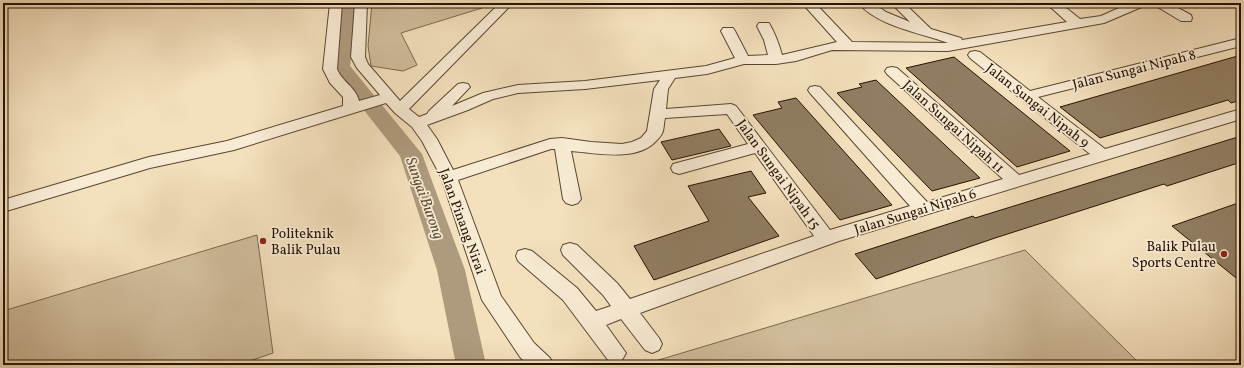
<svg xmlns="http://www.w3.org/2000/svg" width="1244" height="368" font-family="Vollkorn,serif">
<rect width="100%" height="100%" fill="#f4e0bd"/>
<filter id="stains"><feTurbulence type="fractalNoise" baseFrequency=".005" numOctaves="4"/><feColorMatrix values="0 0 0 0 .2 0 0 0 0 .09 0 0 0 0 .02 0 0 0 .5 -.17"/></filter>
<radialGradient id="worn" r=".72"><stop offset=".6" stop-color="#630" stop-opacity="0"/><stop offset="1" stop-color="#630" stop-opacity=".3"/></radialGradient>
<path fill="#d1bd9d" stroke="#7b684e" d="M 372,3 L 488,3 L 482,8 L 401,33 L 417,65 L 403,71 L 371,66 L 368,46 Z
M 257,235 L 273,353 L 238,365 L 3,365 L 3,311 Z
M 1025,250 L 1141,365 L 642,365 Z"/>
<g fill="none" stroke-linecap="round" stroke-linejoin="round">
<path fill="#ae9a7d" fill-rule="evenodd" d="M 340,3 L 358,3 L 350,66 L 422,154 L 465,270 L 486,365 L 456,365 L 437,270 L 400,156 L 330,67 Z"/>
</g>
<path fill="#917d62" stroke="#251200" d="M 1241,55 L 1241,100 L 1231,103 L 1228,100 L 1100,138 L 1060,107 Z
M 954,57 L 1070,151 L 1017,167 L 906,68 Z
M 876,80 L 980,178 L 932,191 L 837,93 L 862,87 L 859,84 Z
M 796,98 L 892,205 L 840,220 L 753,115 L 782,108 L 778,102 Z
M 719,129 L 731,146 L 672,160 L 661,142 Z
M 1241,136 L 1241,162 L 1167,186 L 1164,184 L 995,238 L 876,279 L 855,254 L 973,216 L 975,218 Z
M 751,171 L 766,193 L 748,197 L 779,236 L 654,280 L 634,246 L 709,221 L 688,186 Z
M 1241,202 L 1241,282 L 1172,226 Z"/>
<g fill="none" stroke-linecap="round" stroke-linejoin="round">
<defs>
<path id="minor" d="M 330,3 L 342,3 L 337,69 C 342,82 356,87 359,101 L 380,95 L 357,68 L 351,57 L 355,3 L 367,3 L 365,57 L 368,64 L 400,101 L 500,3 L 513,3 L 409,109 L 419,117 L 427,114 L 429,111 L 458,84 L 463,83 L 468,84 L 470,87 L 452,106 L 483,93 L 518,85 L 585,81 L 706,66 L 735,58 L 721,31 L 723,28 L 733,28 L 735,31 L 748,56 L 768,55 L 764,40 L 757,26 L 759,23 L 769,23 C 775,33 779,44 782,55 L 837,42 L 802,3 L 815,3 L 852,42 L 948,43 C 924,34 874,25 859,3 L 873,3 L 886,12 L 910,22 L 891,3 L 904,3 L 931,29 L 961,38 L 962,40 L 1067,22 L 1046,3 L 1060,3 L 1080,19 L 1101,16 L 1130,3 L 1146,3 L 1144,6 L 1104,23 L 948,51 L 832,50 L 796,61 L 776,64 L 744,64 L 707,74 L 675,78 L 668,89 L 666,109 L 731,104 L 736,106 L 830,230 L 910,206 L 810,93 L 808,90 L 810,87 L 815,86 L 820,87 L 927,202 L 1003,179 L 887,74 L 885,71 L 887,68 L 892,67 L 897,68 L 1019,175 L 1090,154 L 970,58 L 968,55 L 970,52 L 975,51 L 980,52 L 1030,91 L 1241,38 L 1241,46 L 1038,97 L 1105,149 L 1241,109 L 1241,119 L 839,241 L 640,313 L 659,338 L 662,344 L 659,350 L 652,353 L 645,350 L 621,319 L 606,325 L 626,353 L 622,360 L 615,362 L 608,360 L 563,300 L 518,261 L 516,256 L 518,251 L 525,249 L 532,251 L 577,288 L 596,311 L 611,306 L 603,295 L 563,255 L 561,250 L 563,245 L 570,243 L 577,245 L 617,283 L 630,299 L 814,236 L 755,153 L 679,174 L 673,172 L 671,168 L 673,164 L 748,144 L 727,114 L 665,118 C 664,122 664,127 663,131 C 662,135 659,138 656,141 C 637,162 596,153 571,151 L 581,199 L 578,203 L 572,205 L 566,203 L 563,199 L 555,149 L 551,149 L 458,180 L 501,296 L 534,343 L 550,358 L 553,365 L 528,365 L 520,357 L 482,300 L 441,177 L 422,141 L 412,127 L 395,113 L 386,103 L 234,150 L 150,168 L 3,212 L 3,200 L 149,157 L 227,141 L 343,106 L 343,97 L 330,83 L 323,69 ZM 660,80 L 654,89 L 647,131 L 641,138 L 632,142 L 622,144 L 591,142 L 562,138 L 550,139 L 453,170 L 437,139 L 427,125 L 468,110 L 493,99 L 518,93 L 585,89 Z
M 1154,3 L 1169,3 L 1191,15 L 1192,18 L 1191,21 L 1181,21 L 1156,6 Z"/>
</defs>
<use href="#minor" stroke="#59462f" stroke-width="2"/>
<use href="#minor" fill="#f8ebd4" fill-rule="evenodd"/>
</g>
<g fill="#8f2418" stroke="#f8ebd4" stroke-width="1.5">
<circle cx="263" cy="241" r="4"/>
<circle cx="1224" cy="254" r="4"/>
</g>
<g text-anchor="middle" stroke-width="3.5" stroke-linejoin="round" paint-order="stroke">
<g font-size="14" fill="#251200" stroke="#f8ebd4">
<text transform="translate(1134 69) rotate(-14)" y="5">Jalan Sungai Nipah 8</text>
<text transform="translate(1038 105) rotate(38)" y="5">Jalan Sungai Nipah 9</text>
<text transform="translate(954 126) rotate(42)" y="5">Jalan Sungai Nipah 11</text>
<text transform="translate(779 174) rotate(54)" y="5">Jalan Sungai Nipah 15</text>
<text transform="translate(915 211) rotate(-17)" y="5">Jalan Sungai Nipah 6</text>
<text transform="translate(463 221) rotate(70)" y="5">Jalan Pinang Nirai</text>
</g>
<g font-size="14" fill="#251200" stroke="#f8ebd4" text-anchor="start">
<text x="271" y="238">Politeknik<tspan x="271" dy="16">Balik Pulau</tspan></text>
<text x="1216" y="251" text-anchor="end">Balik Pulau<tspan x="1216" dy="16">Sports Centre</tspan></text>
</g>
<g font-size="15" font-style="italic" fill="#634f38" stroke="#f8ebd4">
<text transform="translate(425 198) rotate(70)" y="5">Sungai Burong</text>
</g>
</g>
<rect width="1244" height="368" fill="none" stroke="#f4e0bd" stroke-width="16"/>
<rect x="4" y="4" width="1236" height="360" fill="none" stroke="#251200" stroke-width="2"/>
<rect x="8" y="8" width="1228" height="352" fill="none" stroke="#251200"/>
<rect width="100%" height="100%" filter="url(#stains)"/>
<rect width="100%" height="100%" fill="url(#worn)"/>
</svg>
